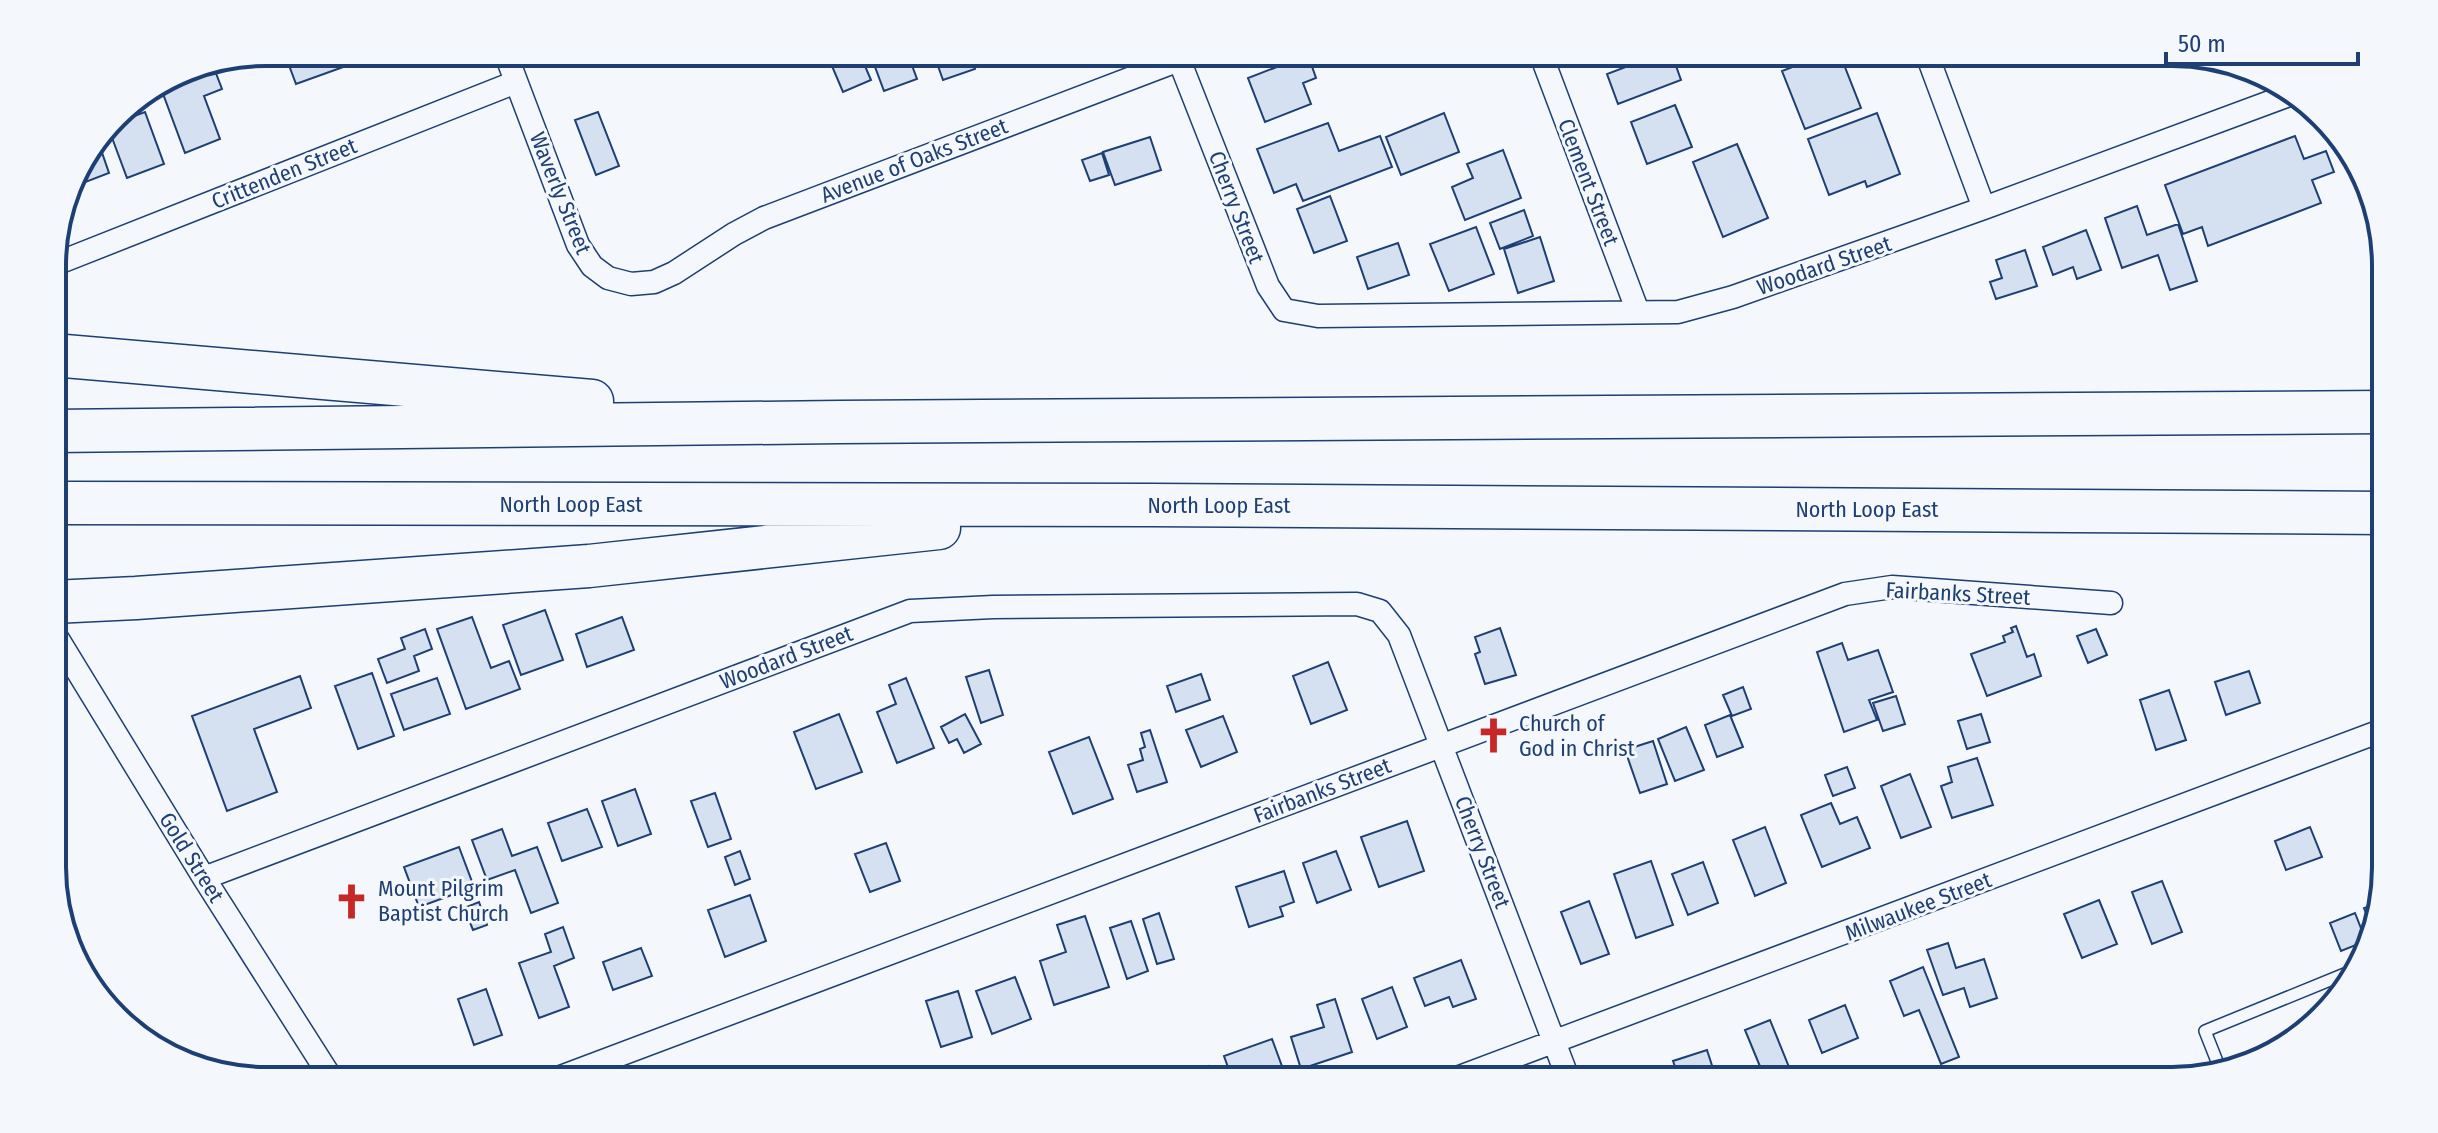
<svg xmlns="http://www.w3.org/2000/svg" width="2438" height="1133" font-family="'Fira Sans Condensed',sans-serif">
<rect width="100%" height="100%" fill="#f4f7fb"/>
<path fill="#d5e0f0" stroke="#1d3f73" stroke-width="2" d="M 284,52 L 370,52 L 371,57 L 296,84 Z
M 826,52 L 859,52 L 871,80 L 843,92 Z
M 882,52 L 907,52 L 917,79 L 884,91 L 871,56 Z
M 933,52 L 969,52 L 975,69 L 943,80 Z
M 1665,52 L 1671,52 L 1681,80 L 1618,104 L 1607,74 Z
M 1831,52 L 1839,52 L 1861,108 L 1805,129 L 1782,71 Z
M 1308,55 L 1316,78 L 1303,83 L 1311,104 L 1265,122 L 1248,78 Z
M 212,63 L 222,89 L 204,96 L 220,139 L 185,153 L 162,91 L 175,85 L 172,76 L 185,68 Z
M 125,105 L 129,118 L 145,112 L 164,164 L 127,178 L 108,127 Z
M 1675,105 L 1692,147 L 1647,164 L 1631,122 Z
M 598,112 L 619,166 L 596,175 L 575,120 Z
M 1444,113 L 1459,152 L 1401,175 L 1386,137 Z
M 1877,113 L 1900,174 L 1867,187 L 1865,181 L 1829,195 L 1808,139 Z
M 1328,123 L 1339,151 L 1380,136 L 1392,167 L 1303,201 L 1296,184 L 1274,193 L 1257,149 Z
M 2295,136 L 2304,159 L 2326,151 L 2334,172 L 2312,180 L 2321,203 L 2208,246 L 2202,227 L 2183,234 L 2165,185 Z
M 1150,137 L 1161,170 L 1115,185 L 1103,152 Z
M 98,141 L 109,173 L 70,188 L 74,171 Z
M 1737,144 L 1768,218 L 1723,237 L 1693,162 Z
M 1503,150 L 1521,198 L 1465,220 L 1452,187 L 1473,178 L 1467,164 Z
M 1102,153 L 1109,175 L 1090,181 L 1082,160 Z
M 1330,196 L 1347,241 L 1314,253 L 1297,209 Z
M 2137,206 L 2147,235 L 2178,224 L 2197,281 L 2170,290 L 2158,255 L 2122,268 L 2105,218 Z
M 1524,210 L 1533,236 L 1500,249 L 1490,223 Z
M 1476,227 L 1494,274 L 1449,291 L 1430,244 Z
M 2086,230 L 2101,270 L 2077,279 L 2073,267 L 2053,275 L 2043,247 Z
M 1540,237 L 1554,281 L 1518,293 L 1504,249 Z
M 1398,243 L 1409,275 L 1368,289 L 1357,257 Z
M 2025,250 L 2037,286 L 1996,299 L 1990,282 L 2002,278 L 1996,260 Z
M 545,610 L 563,660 L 521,675 L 503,625 Z
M 472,617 L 491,668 L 509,661 L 520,689 L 466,709 L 437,629 Z
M 622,617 L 634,650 L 587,667 L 576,634 Z
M 2016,626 L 2027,657 L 2034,654 L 2041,676 L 1987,696 L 1971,654 L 2005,642 L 2003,636 L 2013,632 L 2011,628 Z
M 1500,628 L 1516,675 L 1485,684 L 1475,654 L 1480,652 L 1475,637 Z
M 425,629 L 432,649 L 414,656 L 419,671 L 387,683 L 378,659 L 405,649 L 401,638 Z
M 2096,629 L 2107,655 L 2088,663 L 2077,636 Z
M 1842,643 L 1848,660 L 1878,650 L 1893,692 L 1869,700 L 1877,720 L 1844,732 L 1817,652 Z
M 1328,662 L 1347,710 L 1311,724 L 1293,676 Z
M 989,670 L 1003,715 L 981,723 L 966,677 Z
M 2249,671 L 2260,703 L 2226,715 L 2215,682 Z
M 372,673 L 394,736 L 358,749 L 335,686 Z
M 1201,674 L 1210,700 L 1176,712 L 1167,686 Z
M 300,676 L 311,708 L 254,729 L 277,792 L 227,811 L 192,716 Z
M 437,678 L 450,714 L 404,730 L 391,694 Z
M 906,678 L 934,748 L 897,763 L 877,712 L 896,704 L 889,685 Z
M 1743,687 L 1751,709 L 1732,716 L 1723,695 Z
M 2169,690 L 2186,740 L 2156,750 L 2140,700 Z
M 1896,696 L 1905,724 L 1883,731 L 1873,703 Z
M 839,714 L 862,772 L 816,789 L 794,732 Z
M 965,714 L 981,744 L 964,753 L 957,739 L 949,743 L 941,727 Z
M 1981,714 L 1990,742 L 1967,749 L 1958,721 Z
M 1730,715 L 1743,747 L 1717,757 L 1705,725 Z
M 1223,716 L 1237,752 L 1201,767 L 1186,730 Z
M 1686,727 L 1704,770 L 1675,781 L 1658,739 Z
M 1150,730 L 1167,782 L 1137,792 L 1128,765 L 1143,760 L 1140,749 L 1145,747 L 1141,733 Z
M 1089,737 L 1113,799 L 1073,814 L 1049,752 Z
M 1653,741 L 1667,784 L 1640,793 L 1625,750 Z
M 1977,758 L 1993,805 L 1952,818 L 1941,786 L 1952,782 L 1948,767 Z
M 1847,767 L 1855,788 L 1833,796 L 1825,775 Z
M 1910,774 L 1931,827 L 1901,838 L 1881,786 Z
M 635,789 L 651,834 L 618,846 L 602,801 Z
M 715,793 L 731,839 L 708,847 L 691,801 Z
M 1831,803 L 1840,824 L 1857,817 L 1870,848 L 1822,867 L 1801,815 Z
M 587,809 L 602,847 L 562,861 L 548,823 Z
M 1407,821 L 1424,871 L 1379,887 L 1361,837 Z
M 1765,827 L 1786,883 L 1755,896 L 1733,840 Z
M 2310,827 L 2322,857 L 2286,870 L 2275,841 Z
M 502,829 L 512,856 L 537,847 L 558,903 L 531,913 L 515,870 L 487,880 L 472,840 Z
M 886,843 L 900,881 L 870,892 L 855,854 Z
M 459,847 L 474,887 L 419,907 L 404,867 Z
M 740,851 L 750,879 L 735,885 L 725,857 Z
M 1336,851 L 1351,890 L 1317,903 L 1303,863 Z
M 1651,861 L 1673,925 L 1636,938 L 1614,874 Z
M 1703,862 L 1718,903 L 1688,915 L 1672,874 Z
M 1284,871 L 1294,902 L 1280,907 L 1283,916 L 1249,927 L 1236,887 Z
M 2162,881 L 2182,932 L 2152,944 L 2132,892 Z
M 750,895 L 766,941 L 725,957 L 708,910 Z
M 2099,900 L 2117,944 L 2082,958 L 2064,914 Z
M 1589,901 L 1609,954 L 1581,964 L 1561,912 Z
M 479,902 L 487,925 L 473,930 L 464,908 Z
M 2379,903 L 2373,931 L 2364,908 Z
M 1159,913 L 1174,959 L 1157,964 L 1143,919 Z
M 2355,913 L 2366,941 L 2341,951 L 2330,923 Z
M 1085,916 L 1109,987 L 1054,1005 L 1040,961 L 1066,952 L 1057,925 Z
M 1131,921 L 1148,971 L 1127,979 L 1110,928 Z
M 563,927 L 574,958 L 554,966 L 569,1007 L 539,1018 L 519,963 L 551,952 L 545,934 Z
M 1948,943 L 1956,968 L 1984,959 L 1997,998 L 1970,1007 L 1964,988 L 1943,995 L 1927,950 Z
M 641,948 L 652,976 L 613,990 L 603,962 Z
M 1461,960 L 1476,999 L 1453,1007 L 1449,997 L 1425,1006 L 1414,978 Z
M 1923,967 L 1959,1057 L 1941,1064 L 1919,1010 L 1904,1016 L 1890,981 Z
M 1015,977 L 1031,1019 L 992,1034 L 976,991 Z
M 1392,987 L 1407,1027 L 1377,1039 L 1362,999 Z
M 486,989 L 502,1035 L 474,1045 L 458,999 Z
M 958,991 L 972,1037 L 941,1047 L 926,1001 Z
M 1335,999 L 1352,1052 L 1301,1069 L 1291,1037 L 1324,1027 L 1317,1005 Z
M 1845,1005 L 1858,1038 L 1822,1053 L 1809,1020 Z
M 1770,1020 L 1793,1077 L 1783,1081 L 1766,1081 L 1745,1030 Z
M 1272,1039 L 1283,1069 L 1251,1081 L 1233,1081 L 1224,1056 Z
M 1707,1050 L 1717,1081 L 1680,1081 L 1673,1061 Z
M 1208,1066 L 1213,1081 L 1166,1081 Z
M 1835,1067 L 1840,1081 L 1812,1081 L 1810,1076 Z
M 1651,1070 L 1655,1081 L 1620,1081 Z"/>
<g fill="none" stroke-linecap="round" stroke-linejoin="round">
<defs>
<path id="service" d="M 2220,1069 L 2205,1031 L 2352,971"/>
<path id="minor" d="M 505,52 L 578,245 L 592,266 L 608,278 L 631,284 L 654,282 L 674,273 L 734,234 L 764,218 L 1179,60
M 1176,52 L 1268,286 L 1284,310 L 1318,316 L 1678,312 L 1733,297 L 1984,208 L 2289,95
M 1540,52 L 1638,312
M 1926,52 L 1984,208
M 53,265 L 516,82
M 53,631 L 204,878 L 333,1081
M 204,878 L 910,611 L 993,607 L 1357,604 L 1380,611 L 1399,635 L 1569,1081
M 550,1081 C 982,920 1413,755 1845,594 L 1892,587 L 2111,603
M 1449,1081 L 2386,729"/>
<path id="motorway" d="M 53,355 L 592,401
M 53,431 L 840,422 L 2385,412
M 53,503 L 1151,505 L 2385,513
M 53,602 L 136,598 L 589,566 L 939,528"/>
</defs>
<use href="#service" stroke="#1d3f73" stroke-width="14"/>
<use href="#minor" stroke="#1d3f73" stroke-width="25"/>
<use href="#motorway" stroke="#1d3f73" stroke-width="45"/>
<use href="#service" stroke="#f4f7fb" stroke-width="11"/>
<use href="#minor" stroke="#f4f7fb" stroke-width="22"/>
<use href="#motorway" stroke="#f4f7fb" stroke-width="42"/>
</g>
<defs>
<symbol id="church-bare" viewBox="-9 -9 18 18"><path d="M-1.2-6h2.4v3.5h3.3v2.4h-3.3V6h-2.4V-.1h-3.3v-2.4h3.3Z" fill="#c62828" stroke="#f4f7fb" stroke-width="2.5" paint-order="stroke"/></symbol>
</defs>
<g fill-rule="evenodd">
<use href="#church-bare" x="1468" y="710" width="51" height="51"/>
<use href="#church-bare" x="326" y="876" width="51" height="51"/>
</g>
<g text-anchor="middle" stroke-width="6" stroke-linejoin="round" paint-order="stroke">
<g font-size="22" fill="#1d3f73" stroke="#f4f7fb">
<text transform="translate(914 160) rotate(-21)" y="8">Avenue of Oaks Street</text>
<text transform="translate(284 173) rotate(-22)" y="8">Crittenden Street</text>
<text transform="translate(1589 182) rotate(69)" y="8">Clement Street</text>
<text transform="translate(561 193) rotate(68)" y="8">Waverly Street</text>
<text transform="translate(1237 207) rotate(69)" y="8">Cherry Street</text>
<text transform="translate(1824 265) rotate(-19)" y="8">Woodard Street</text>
<text x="571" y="512">North Loop East</text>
<text x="1219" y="513">North Loop East</text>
<text x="1867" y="517">North Loop East</text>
<text transform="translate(1958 593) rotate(3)" y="8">Fairbanks Street</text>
<text transform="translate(786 657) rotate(-21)" y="8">Woodard Street</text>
<text transform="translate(1322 790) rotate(-21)" y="8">Fairbanks Street</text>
<text transform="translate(1483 852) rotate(69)" y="8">Cherry Street</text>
<text transform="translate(192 857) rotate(58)" y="8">Gold Street</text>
<text transform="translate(1918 906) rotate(-21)" y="8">Milwaukee Street</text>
</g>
<g font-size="22" fill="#1d3f73" stroke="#f4f7fb" text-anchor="start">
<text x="1519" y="731">Church of<tspan x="1519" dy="25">God in Christ</tspan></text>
<text x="378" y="896">Mount Pilgrim<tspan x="378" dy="25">Baptist Church</tspan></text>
</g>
</g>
<path d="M0 0H2438V1133H0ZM266 66H2172A200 200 0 0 1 2372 266V867A200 200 0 0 1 2172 1067H266A200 200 0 0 1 66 867V266A200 200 0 0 1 266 66Z" fill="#f4f7fb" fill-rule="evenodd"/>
<path fill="none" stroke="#1d3f73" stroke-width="4" d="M266 66H2172A200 200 0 0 1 2372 266V867A200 200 0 0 1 2172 1067H266A200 200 0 0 1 66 867V266A200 200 0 0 1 266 66Z"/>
<path d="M2166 52v12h192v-12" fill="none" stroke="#1d3f73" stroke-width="4"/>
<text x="2178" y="52" font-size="24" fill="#1d3f73" stroke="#f4f7fb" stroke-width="6" paint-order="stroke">50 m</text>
</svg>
